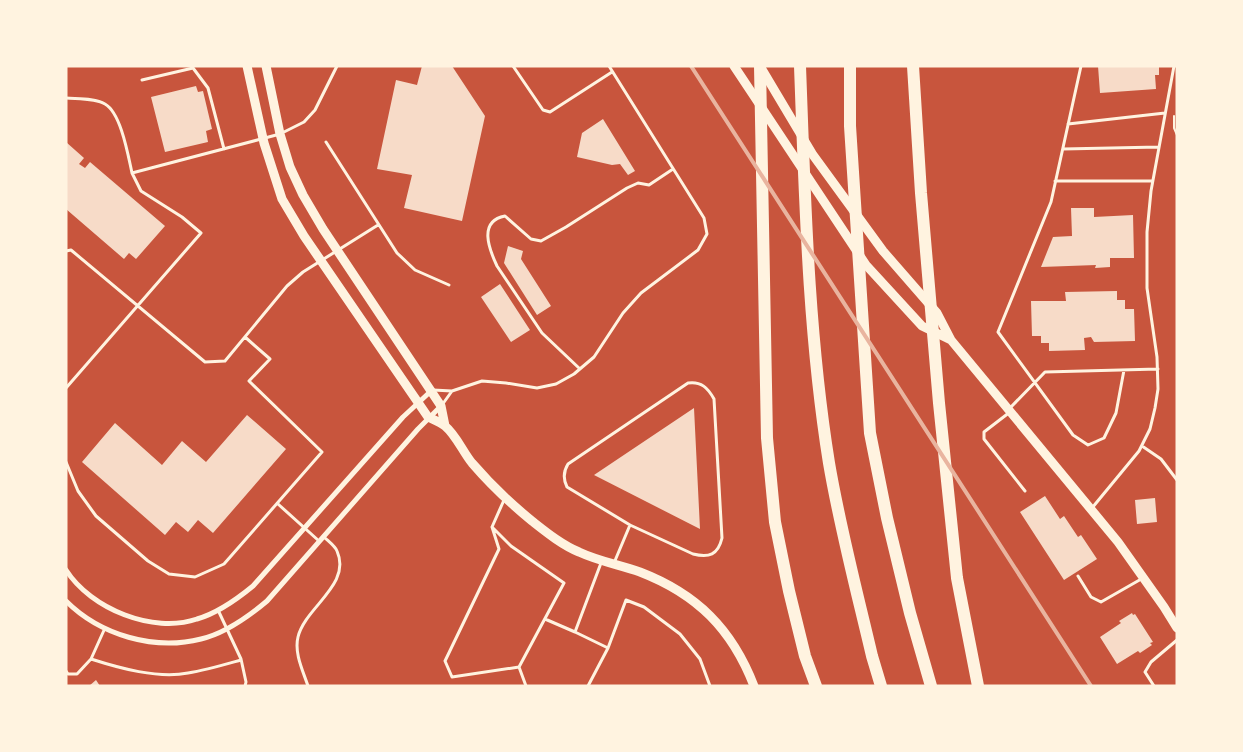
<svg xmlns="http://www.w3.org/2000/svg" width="1243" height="752" font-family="'Sofia Sans Condensed',sans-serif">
<rect width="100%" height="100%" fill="#c8553d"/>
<path fill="#f7dbc8" d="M 422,66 L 452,66 L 485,116 L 462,221 L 404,208 L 412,175 L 377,169 L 396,80 L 417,85 Z
M 1098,66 L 1159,66 L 1159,75 L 1155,75 L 1156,89 L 1100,93 Z
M 196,86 L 198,92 L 203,91 L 212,129 L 206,131 L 208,142 L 165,152 L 151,97 Z
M 603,119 L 635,171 L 628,175 L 620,164 L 612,165 L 577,157 L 582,133 Z
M 66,142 L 84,158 L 79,164 L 85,168 L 90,162 L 165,226 L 136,259 L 129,253 L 124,259 L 66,209 Z
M 1071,208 L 1094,208 L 1094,217 L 1133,215 L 1134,258 L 1110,258 L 1110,267 L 1095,268 L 1096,265 L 1041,267 L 1053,237 L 1072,236 Z
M 508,246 L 523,251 L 521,259 L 551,306 L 537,315 L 504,263 Z
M 500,284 L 530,330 L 511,342 L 481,297 Z
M 1117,291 L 1117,300 L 1125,300 L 1125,309 L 1134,309 L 1135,341 L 1094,342 L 1091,337 L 1084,338 L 1085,350 L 1049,351 L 1049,343 L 1041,343 L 1041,336 L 1032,336 L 1031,301 L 1066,301 L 1065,292 Z
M 694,408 L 700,529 L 594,475 Z
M 247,415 L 286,449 L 213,533 L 198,520 L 188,532 L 176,522 L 165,535 L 82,462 L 115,423 L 162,465 L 182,441 L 206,462 Z
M 1045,496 L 1060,519 L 1064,516 L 1078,537 L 1081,535 L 1097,559 L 1064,580 L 1020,512 Z
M 1155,498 L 1157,522 L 1137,524 L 1135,500 Z
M 1132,613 L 1133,615 L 1135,614 L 1153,642 L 1150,643 L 1152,645 L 1140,653 L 1138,651 L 1117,664 L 1100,637 L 1121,623 L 1119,621 Z
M 96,680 L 100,686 L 89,686 Z"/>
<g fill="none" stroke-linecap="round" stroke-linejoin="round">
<path stroke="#fff3e0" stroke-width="2" d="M 1174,116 L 1174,128 L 1177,135"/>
<path stroke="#fff3e0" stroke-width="3" d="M 513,66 L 543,110 L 550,112 L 612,72
M 1081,66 L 1051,202 L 998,332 L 1073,435 L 1088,445 L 1104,438 L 1116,413 L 1124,370
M 142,80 L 193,68 L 208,88 L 224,149
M 66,98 C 78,99 95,98 105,104 C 121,113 128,155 132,173 L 280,134 L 304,122 L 315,110 L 337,66
M 1068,124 L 1165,113
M 326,142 L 397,253 L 415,270 L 449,285
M 1063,149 L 1159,147
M 1055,181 L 1152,181
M 66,251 L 71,250 L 205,362 L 225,361 L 287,286 L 303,272 L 378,225
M 580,369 L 542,333 L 497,266 C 489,249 478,221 505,216 L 531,239 L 541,241 L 566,227 L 627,188 L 638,183 L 649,185 L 673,169
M 66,388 L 201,233 L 182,217 L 141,191 L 132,173
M 433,390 L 452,391 L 442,405
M 452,391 L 482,381 L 506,383 L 537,388 L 556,384 L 574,374 L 594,357 L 623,313 L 641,293 L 698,250 L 707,234 L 704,218 L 609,66
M 1009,409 L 1045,372 L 1158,369
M 1010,412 L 984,432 L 984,439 L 1025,491
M 1142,446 L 1161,459 L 1177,480
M 66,462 L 78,491 L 96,516 L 148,561 L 169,574 L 195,577 L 224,564 L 322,452 L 249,381 L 270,359 L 245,337
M 504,500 L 492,527 L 499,549 L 445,661 L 452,677 L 519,667 L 526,686
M 278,504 L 319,541
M 1092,508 L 1139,451 L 1150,429 L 1155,408 L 1158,389 L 1157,357 L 1147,288 L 1147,232 L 1151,191 L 1174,66
M 492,527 L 511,546 L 564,583 L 519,667
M 601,563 L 575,632 L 608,648 L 626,600 L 644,607 L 680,634 L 700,659 L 710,686
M 614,563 L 630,525 L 567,487 C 563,479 563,472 568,464 L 688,383 C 701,381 708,388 714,399 L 722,538 C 718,555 709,558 693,554 L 630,525
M 1078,576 L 1091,597 L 1101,602 L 1143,578
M 218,610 L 241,659 L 246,682 L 245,686
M 545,619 L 575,632
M 105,628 L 91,659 C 119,668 158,679 188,673 C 206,670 223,665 241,660
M 66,671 L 68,674 L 77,674 L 91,659
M 308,686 C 303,671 294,653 298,637 C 305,607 352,585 337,551 C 335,546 328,541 324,537
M 588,686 L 608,648
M 1154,686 L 1145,672 L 1151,662 L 1177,640"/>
<path stroke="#fff3e0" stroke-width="5" d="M 66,570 C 91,609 153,634 197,619 C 218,613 236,600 253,586 L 403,417 L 431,391
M 66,601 C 100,635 154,651 201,639 C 226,633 248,617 267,601 L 418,429 L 441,406"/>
<path stroke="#fff3e0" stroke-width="9" d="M 247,66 L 264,143 L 282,199 L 304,236 L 428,417 C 434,420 440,422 445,426 C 456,435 463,452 472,463 C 490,484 510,503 532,521 C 546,532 562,545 579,552 C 598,561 620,565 640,572 C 697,594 732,629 754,686
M 266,66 L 280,134 L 290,167 L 303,195 L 323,229 L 441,406 L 445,426
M 734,66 L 866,265 L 922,326 L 951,340
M 760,66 L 813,155 L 883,251 L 937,313 L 951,340 L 1118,542 L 1164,607 L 1177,628"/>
<path stroke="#fff3e0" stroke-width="12" d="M 760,66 L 767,438 L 775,522 L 789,591 L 805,656 L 816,686
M 800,66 C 805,199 808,332 829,463 C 840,528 857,592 872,656 L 881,686
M 850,66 L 850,126 L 870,433 L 887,518 L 910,613 L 931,686
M 913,66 L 921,193 L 939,403 L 957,578 L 978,686"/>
<path stroke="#e9b49f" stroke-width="4" d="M 691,66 L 1091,686"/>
</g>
<rect width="1243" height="752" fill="none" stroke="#fff3e0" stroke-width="135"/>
</svg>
